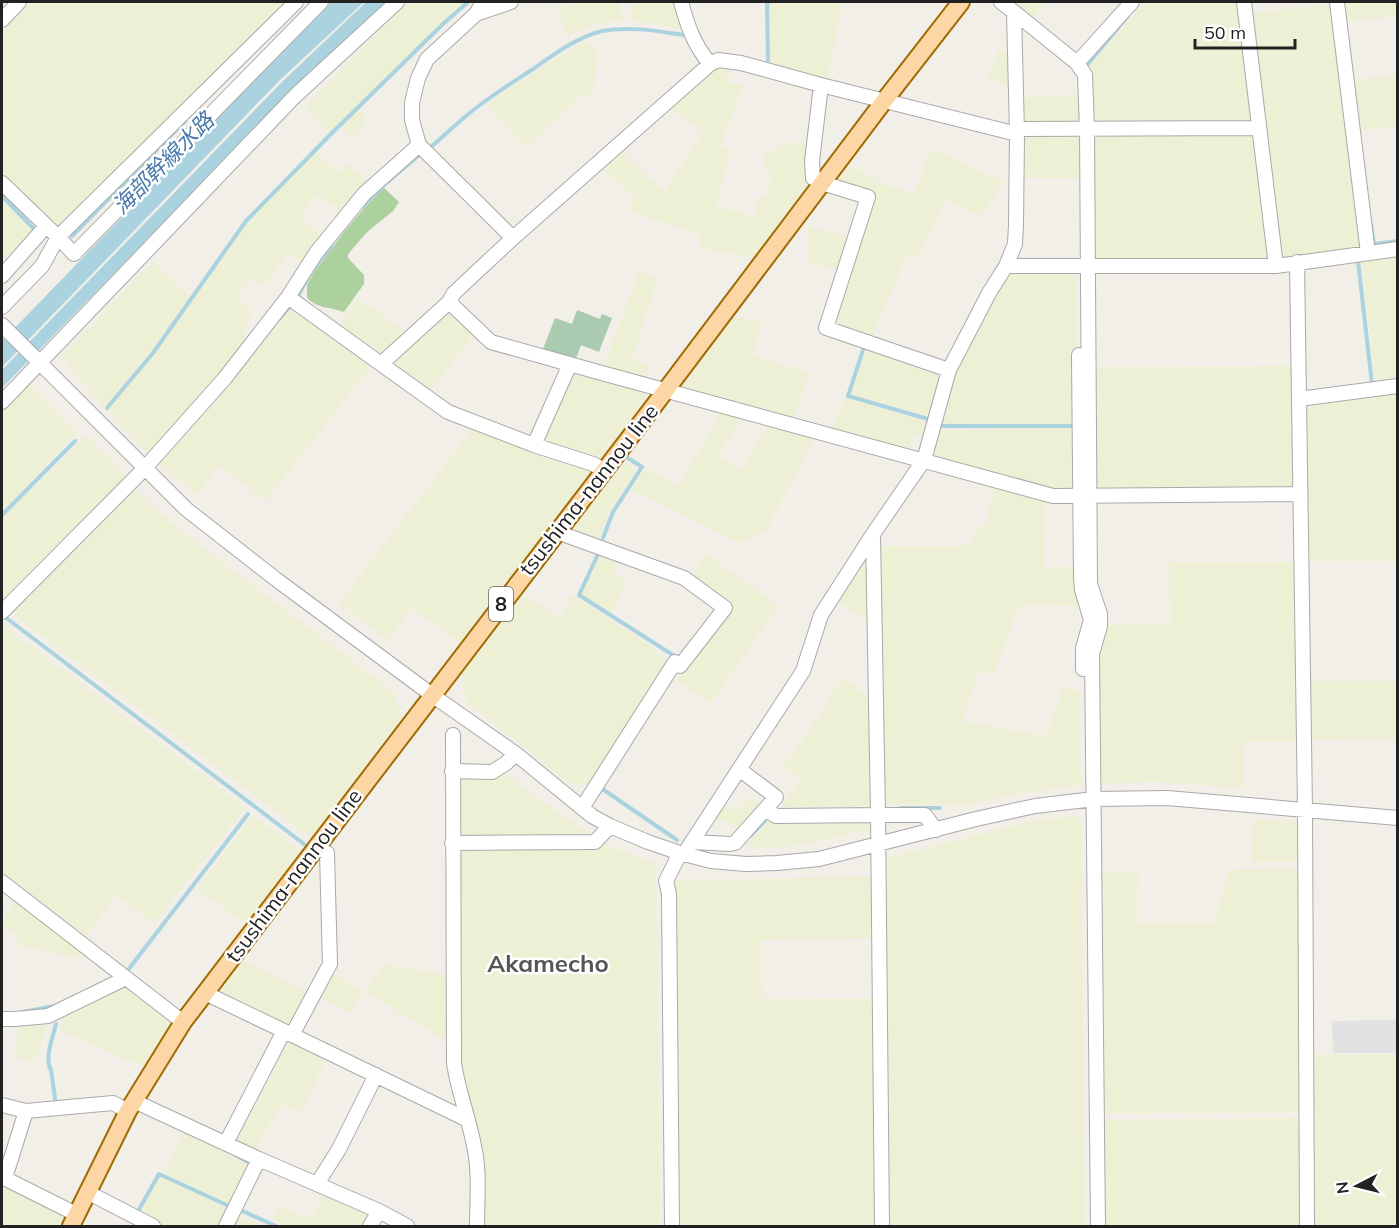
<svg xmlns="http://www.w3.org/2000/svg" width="1399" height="1228" font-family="Mulish,'Noto Sans JP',sans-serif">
<rect width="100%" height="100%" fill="#f2efe9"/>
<path fill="#eef0d5" d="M 31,2 L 286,2 L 60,228 L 53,228 L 2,179 L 2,32 Z
M 408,2 L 466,2 L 442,23 L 330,133 L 305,107 Z
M 586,2 L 620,2 L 623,20 L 592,25 L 567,36 L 557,7 Z
M 630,2 L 675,2 L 681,24 L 680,28 L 676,28 L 630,20 L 631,9 Z
M 769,2 L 843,2 L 827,78 L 770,64 Z
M 1007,2 L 1045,2 L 1032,20 Z
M 1145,2 L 1240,2 L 1256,121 L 1251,124 L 1089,124 L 1089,67 Z
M 1346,2 L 1397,2 L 1397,16 L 1349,22 Z
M 1333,3 L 1361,248 L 1279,259 L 1248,14 Z
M 585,41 L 598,48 L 593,93 L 581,96 L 526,148 L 487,105 L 550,62 Z
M 999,49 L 1010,55 L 1011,90 L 988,77 Z
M 720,67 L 730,69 L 729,83 L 743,86 L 721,145 L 731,151 L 716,206 L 754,216 L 759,197 L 765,198 L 772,173 L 763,170 L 765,153 L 771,155 L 785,142 L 811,145 L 807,186 L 754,257 L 699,248 L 701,235 L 628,211 L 634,196 L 601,169 L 621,151 L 662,190 L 665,190 L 704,133 L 669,107 L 713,69 Z
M 1397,74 L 1397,126 L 1362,131 L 1355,80 Z
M 1080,96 L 1081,126 L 1023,127 L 1021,97 Z
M 357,109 L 366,116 L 366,122 L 353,138 L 340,126 Z
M 1253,132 L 1258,135 L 1271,256 L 1267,261 L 1094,261 L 1094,133 Z
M 1079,134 L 1081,136 L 1081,178 L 1022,178 L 1021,140 L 1025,135 Z
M 931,149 L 1004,181 L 981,216 L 946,200 L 917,258 L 907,255 L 871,339 L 832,328 L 872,196 L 838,181 L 850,165 L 875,178 L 875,181 L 914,194 Z
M 316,152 L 338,172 L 348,164 L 369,183 L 343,213 L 318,194 L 299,217 L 322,236 L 304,265 L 288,254 L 263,286 L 252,279 L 236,297 L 252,310 L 243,336 L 244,347 L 153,451 L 144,450 L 107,411 L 153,355 L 247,222 Z
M 2,199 L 34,232 L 2,261 Z
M 808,227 L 851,237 L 840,270 L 808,263 Z
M 1397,253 L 1397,383 L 1376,386 L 1361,258 Z
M 153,261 L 190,297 L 152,350 L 104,408 L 61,357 Z
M 1072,269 L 1076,273 L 1077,424 L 939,424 L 951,377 L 1006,274 L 1013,271 Z
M 639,271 L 658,278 L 632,360 L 649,366 L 645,380 L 605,370 L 604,366 Z
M 357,298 L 409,334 L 385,356 L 340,324 Z
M 290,308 L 371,366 L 266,501 L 219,465 L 197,495 L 160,464 L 227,388 Z
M 446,310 L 474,335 L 430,391 L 392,362 Z
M 735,317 L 762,322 L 752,356 L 809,372 L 794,419 L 682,389 L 682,386 Z
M 867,346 L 940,371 L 941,376 L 930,416 L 851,395 Z
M 1294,366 L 1295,485 L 1290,489 L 1098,492 L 1094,487 L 1093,367 Z
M 574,372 L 643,393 L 646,399 L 601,458 L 598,459 L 540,440 Z
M 26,380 L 77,433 L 2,512 L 2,406 Z
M 1397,389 L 1397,561 L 1308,561 L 1304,405 Z
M 845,398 L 930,422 L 926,437 L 914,434 L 909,450 L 831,429 Z
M 721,412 L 741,418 L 719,456 L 742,469 L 769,424 L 814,437 L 767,530 L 739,543 L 631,489 L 645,468 L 679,486 Z
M 474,427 L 587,466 L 592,472 L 461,644 L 412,608 L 388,641 L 339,603 Z
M 1077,428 L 1078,488 L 1073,491 L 1056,492 L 935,459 L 933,454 L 940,430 Z
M 85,435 L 127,476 L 2,603 L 2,517 L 63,459 Z
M 625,462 L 636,470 L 610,511 L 598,540 L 573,533 L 573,528 Z
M 995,487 L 1045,501 L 1044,567 L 1077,567 L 1077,606 L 1020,605 L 994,673 L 978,673 L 962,721 L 1046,736 L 1063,688 L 1079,691 L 1081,785 L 1019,794 L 966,805 L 882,804 L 879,546 L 957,546 L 969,544 L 975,538 L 979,525 L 985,526 Z
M 134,489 L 169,521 L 394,693 L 402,718 L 311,838 L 12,613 Z
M 600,552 L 620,559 L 614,574 L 626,580 L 612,614 L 581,594 Z
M 705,553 L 779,606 L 711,703 L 676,680 L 731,607 L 691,578 Z
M 864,555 L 870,558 L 871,623 L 834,599 Z
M 1169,562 L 1295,562 L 1298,742 L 1242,742 L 1244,788 L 1154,782 L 1096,784 L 1094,667 L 1104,625 L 1170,623 Z
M 522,595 L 560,617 L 572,595 L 654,648 L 652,651 L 670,663 L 591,785 L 569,783 L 466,702 L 461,674 Z
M 2,624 L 245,808 L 154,923 L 116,894 L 85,939 L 2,876 Z
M 845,678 L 871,701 L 873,800 L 870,806 L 784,807 L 782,803 L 801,780 L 783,766 L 829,703 L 828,695 Z
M 1309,681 L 1397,681 L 1397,739 L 1309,740 Z
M 503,772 L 540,800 L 587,831 L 583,839 L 456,837 L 456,782 L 462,778 Z
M 749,797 L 760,806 L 739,830 L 714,816 L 722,803 L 736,811 Z
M 253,815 L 297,848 L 297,857 L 246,924 L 197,889 Z
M 1077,816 L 1081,820 L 1085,1226 L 885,1226 L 883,859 L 1031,821 Z
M 771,819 L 872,821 L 873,828 L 813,843 L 781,848 L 747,847 L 746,845 Z
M 1253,819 L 1295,822 L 1298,826 L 1298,857 L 1295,862 L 1252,862 Z
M 605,843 L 626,853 L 656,863 L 660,1226 L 482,1226 L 461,1070 L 456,850 L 583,846 Z
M 1296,869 L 1299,871 L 1301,1108 L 1298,1112 L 1103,1114 L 1098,872 L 1138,872 L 1137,923 L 1214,923 L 1229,870 Z
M 875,876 L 875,938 L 761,940 L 762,999 L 876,998 L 878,1226 L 676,1226 L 672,887 L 675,881 Z
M 15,899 L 82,950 L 78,958 L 16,945 L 19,935 L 2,924 Z
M 244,960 L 307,993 L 288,1029 L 218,995 Z
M 383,964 L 439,974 L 449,973 L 450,1043 L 366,992 Z
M 330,972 L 364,991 L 350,1012 L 318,996 Z
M 126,986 L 172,1020 L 170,1027 L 144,1067 L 60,1031 L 64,1016 Z
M 47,1024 L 38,1057 L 34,1058 L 32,1062 L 14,1057 L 19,1026 Z
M 290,1040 L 327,1058 L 300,1113 L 281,1104 L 256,1149 L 237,1140 Z
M 1397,1054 L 1397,1226 L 1313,1226 L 1312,1055 Z
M 1297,1118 L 1301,1123 L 1302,1226 L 1101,1226 L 1102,1120 Z
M 185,1131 L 224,1148 L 222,1152 L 250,1165 L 230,1204 L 165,1174 Z
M 160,1176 L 231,1210 L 223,1226 L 159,1226 L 139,1212 Z
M 6,1186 L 63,1211 L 66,1220 L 63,1226 L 2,1226 L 2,1198 Z
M 323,1194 L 372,1216 L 366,1226 L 285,1226 L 272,1220 L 280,1205 L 311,1219 Z
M 238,1216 L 261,1226 L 233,1226 Z"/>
<path fill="#add19e" d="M 384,188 L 399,202 L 393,211 L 367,232 L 348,254 L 348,258 L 364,275 L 364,284 L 344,312 C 328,306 320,310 307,298 L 307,285 L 314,272 L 344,232 L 365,207 Z"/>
<path fill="#aacbaf" d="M 577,310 L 600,319 L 602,314 L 612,318 L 599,352 L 581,345 L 575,361 L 543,349 L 555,318 L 572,324 Z"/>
<path fill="#e2e2e2" d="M 1397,1020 L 1397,1053 L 1333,1053 L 1332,1021 Z"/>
<path fill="#aad3df" d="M 331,2 L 364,2 L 281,79 L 2,367 L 2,341 Z
M 366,2 L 387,2 L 291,92 L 2,388 L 2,370 L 283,81 Z"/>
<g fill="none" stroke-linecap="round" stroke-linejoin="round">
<path stroke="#aad3df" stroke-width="4" d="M 767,2 L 768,61
M 1088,64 L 1128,16
M 431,147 C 447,133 462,118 480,105 C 497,92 515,81 533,69 C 553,55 577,37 602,31 C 629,26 657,31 684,35
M 2,196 L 33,228
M 362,207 L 385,184 L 418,156
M 1371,225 L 1374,244 L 1398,241
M 72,236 L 185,121
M 1358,261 L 1372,384
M 304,301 L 298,296 L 311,272 L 331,246
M 280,318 L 290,306 L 293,308
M 864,347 L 848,396 L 928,419
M 107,408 L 153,353 L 246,221 L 331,134 L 443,24 L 468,2
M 942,426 L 1076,426
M 2,515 L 75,441
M 603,538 L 613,512 L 642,467 L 628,458
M 599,552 L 579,595 L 676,657
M 5,617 L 304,844
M 603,785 L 601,788 L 677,840
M 901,808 L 940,808
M 750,836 L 765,821
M 128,970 L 248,814
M 23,1012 L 54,1006
M 56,1024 C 53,1037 44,1058 51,1070 L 56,1105
M 237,1156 L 252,1164 L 252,1165
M 240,1210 L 276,1226
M 137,1213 L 159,1174 L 231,1207"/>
<defs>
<path id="minor" d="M 483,2 L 476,14 L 427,59 L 418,78 L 412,103 L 412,120 L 419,145 L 513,238
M 681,2 C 688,27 693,43 710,64
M 1244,2 L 1276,266
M 1337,2 L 1368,253
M 1014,12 L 1077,63 L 1132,2
M 476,14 L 511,2
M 2,20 L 19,2
M 1077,63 L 1085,75 L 1087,129 L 1090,584 L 1100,614 L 1100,626 L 1092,654 L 1098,1226
M 821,85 L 812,161 L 813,178 L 822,183 L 868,197 L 826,328 L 949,370
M 1017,129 L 1259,128
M 1017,134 L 821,85 L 741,63 L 718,60 L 710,64 L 513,238 L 454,293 L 449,302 L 491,342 L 598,372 L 1053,496 L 1300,494
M 2,183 L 58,237 L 74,254 L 321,2
M 1297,262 L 1305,809 L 1307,1226
M 1006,266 L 1276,266 L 1398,249
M 2,276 L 46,226
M 288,297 L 381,364 L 449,302
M 2,307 L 42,266 L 58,237 L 296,2
M 2,325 L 186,509 L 277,580 L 432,695 L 516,754 L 592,816 L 610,826 L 648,842 L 680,853 L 711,861 L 746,864 L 777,863 L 819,859 L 976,819 L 1035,806 L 1094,799 L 1167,798 L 1398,818
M 1079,355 L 1081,578 L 1082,590 L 1091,620 L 1083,648 L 1083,669
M 381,364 L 448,412 L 534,445 L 593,464 L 604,470
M 1299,399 L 1398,386
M 2,402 L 295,96 L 397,2
M 534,445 L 570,364
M 557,532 L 684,578 L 725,608 L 680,666 L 675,662 L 582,808
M 2,612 L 144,469 L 225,378 L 288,297 L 316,253 L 364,194 L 419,145
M 453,735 L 454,1063 C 458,1091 469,1118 474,1146 C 480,1172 477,1200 477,1226
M 452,771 L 492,772 L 505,764 L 516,754
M 765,809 L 776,816 L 878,815 L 925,815 L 936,830
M 692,842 L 730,844 L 735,843 L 776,797 L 739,769
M 452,843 L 595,842 L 610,826
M 684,854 L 803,671 L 821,615 L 873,534
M 2,882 L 183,1022
M 205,993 L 284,1031 L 226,1143
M 2,1019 L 15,1019 L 48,1016 L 126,978
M 284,1031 L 468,1120
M 292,1035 L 330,964 L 327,853 L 316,846
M 134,1101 L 259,1159 L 379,1211 L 407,1226
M 2,1105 L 26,1111
M 2,1177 L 76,1214
M 5,1178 L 26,1111 L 113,1103 L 128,1111
M 317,1184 L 339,1149 L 376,1075
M 87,1192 L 153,1226
M 226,1226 L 259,1159
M 370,1226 L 379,1211
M 672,1226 L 669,894 L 666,881 L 680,853
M 882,1226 L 878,815 L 873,534 L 924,460 L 949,370 L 989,293 L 1006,266 L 1015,244 L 1016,225 L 1017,134 L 1014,12 L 1001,2"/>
<path id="major" d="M 71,1226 L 128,1111 L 183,1022 L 666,390 L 884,101 L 961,2"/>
</defs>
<use href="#minor" stroke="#a9a9a9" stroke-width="16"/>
<use href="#major" stroke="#a06b00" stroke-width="20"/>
<use href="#minor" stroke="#fff" stroke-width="14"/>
<use href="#major" stroke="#fcd6a4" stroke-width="16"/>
</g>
<g text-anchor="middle" stroke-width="5" stroke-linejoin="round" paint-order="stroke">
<rect fill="#fff" stroke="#646464" stroke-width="1.5" x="489" y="587" width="24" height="34" rx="4.5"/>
<g font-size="20" font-weight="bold" fill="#222">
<text x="501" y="611">8</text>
</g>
<g font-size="21" fill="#222" stroke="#fff">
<text transform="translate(589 490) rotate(-52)" y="7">tsushima-nannou line</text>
<text transform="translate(294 876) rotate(-53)" y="7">tsushima-nannou line</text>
</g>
<g font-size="22" font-style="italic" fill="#4a7aab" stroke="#fff">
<text transform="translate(163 163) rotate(-45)" y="8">海部幹線水路</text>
</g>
<g font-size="24" font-weight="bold" fill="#555" stroke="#fff">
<text x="548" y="972">Akamecho</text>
</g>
</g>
<rect width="1399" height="1228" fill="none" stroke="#222222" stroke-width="6"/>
<g transform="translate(1357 1186) rotate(263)" stroke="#ffffff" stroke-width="4.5" paint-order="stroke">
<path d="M0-4.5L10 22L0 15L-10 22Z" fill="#222222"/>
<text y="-9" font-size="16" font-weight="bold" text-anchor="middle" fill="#222222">N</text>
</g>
<path d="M1195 39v9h100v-9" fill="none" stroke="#222222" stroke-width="3"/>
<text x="1204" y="39" font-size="18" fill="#222222" stroke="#ffffff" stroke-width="4.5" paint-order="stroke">50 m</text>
</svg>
